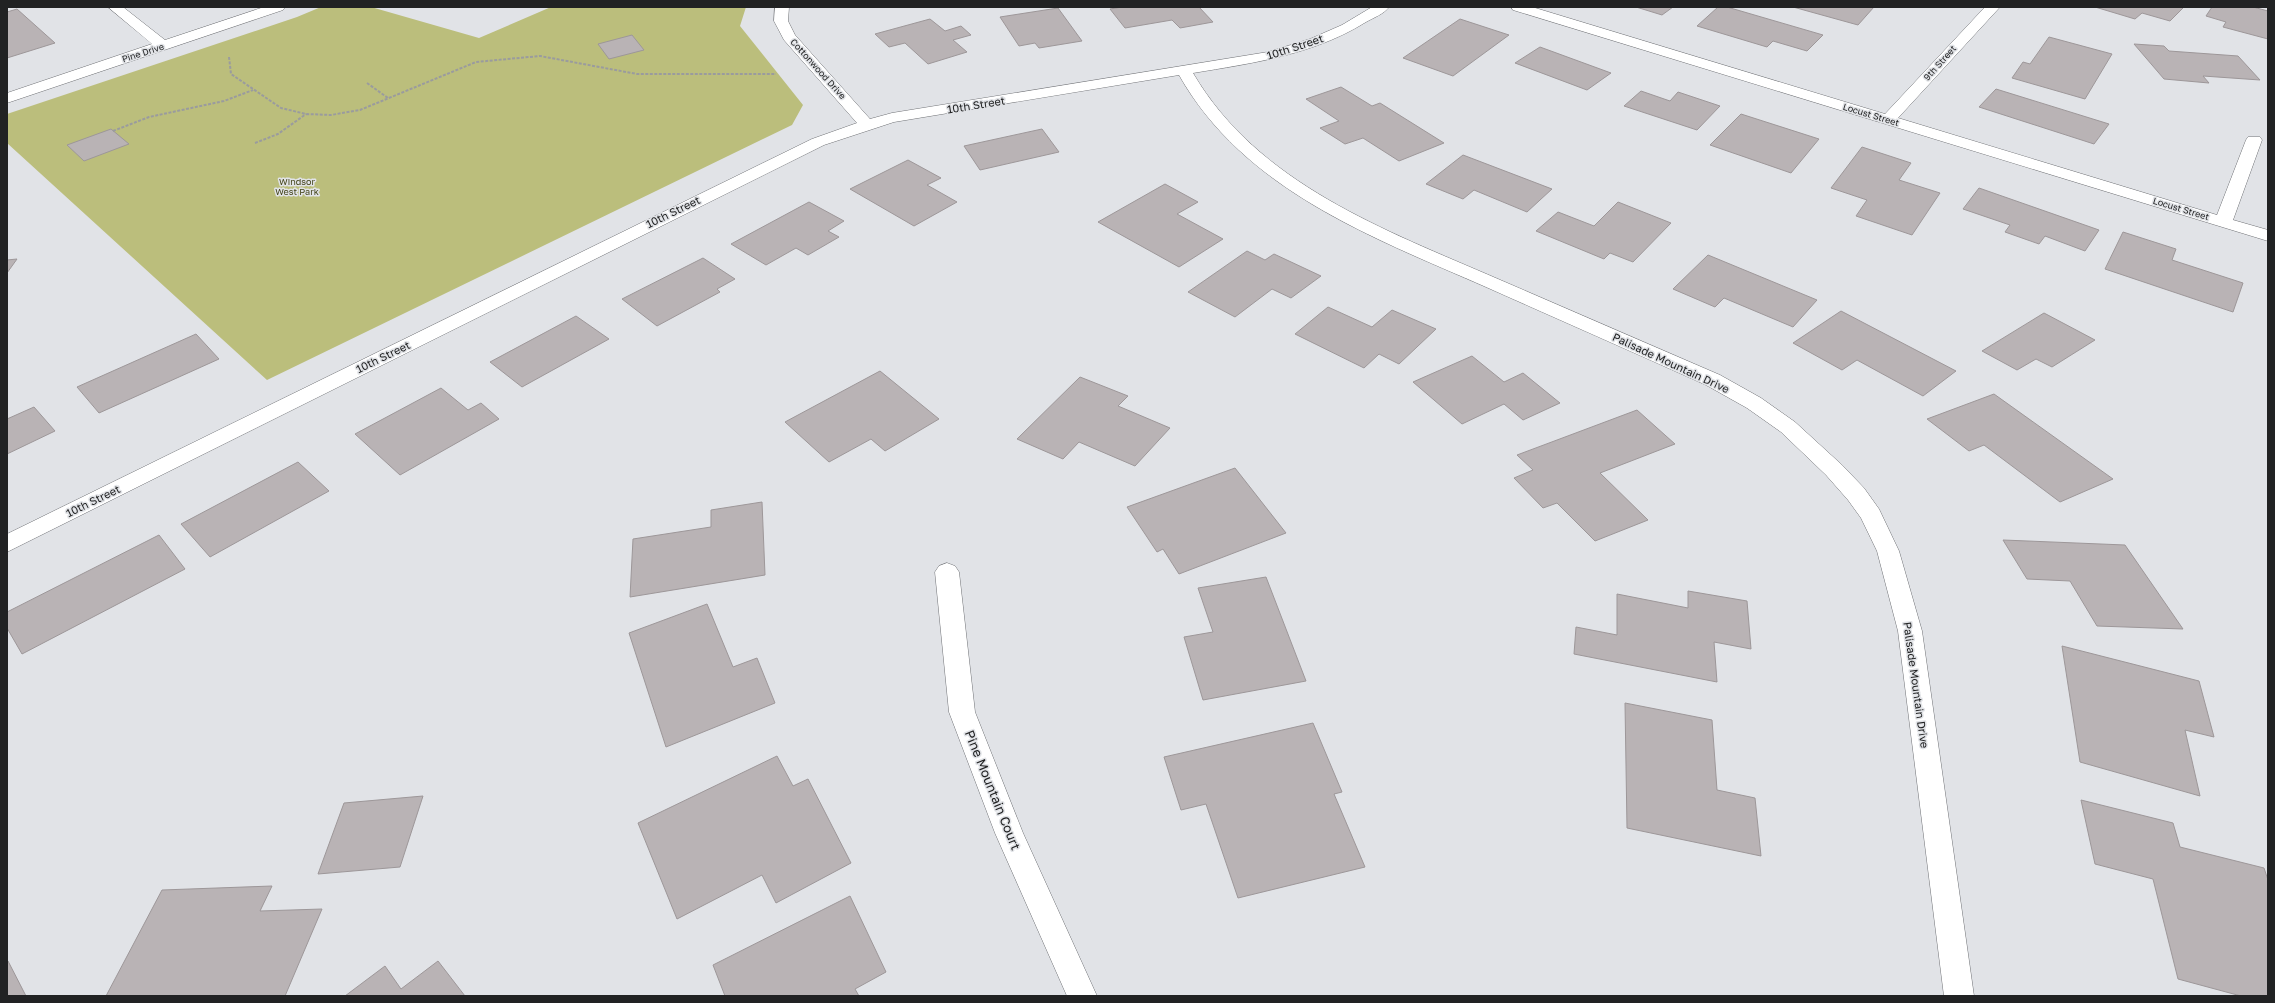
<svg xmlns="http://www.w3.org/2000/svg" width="2275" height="1003" font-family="'Golos Text',sans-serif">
<rect width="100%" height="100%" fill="#e1e3e7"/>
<path fill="#bbbe7c" d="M 321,7 L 371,7 L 479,38 L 551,7 L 746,7 L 740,26 L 803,105 L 792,125 L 267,380 L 7,143 L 7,114 L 297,17 Z"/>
<path fill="#b9b3b5" stroke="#9d9799" d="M 1122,7 L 1199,7 L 1213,22 L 1180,28 L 1172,20 L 1125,28 L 1110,9 Z
M 1636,7 L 1673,7 L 1662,15 Z
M 1718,7 L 1727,7 L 1823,35 L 1807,51 L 1773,41 L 1767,47 L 1697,26 Z
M 1793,7 L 1874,7 L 1858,25 Z
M 2095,7 L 2184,7 L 2170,21 L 2142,13 L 2135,19 Z
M 2212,7 L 2253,7 L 2268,11 L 2268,39 L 2223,27 L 2226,22 L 2206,16 Z
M 1058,8 L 1082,41 L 1039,48 L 1035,43 L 1019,46 L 1000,17 Z
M 17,9 L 55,43 L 7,58 L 7,12 Z
M 930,19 L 945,31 L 961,26 L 971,35 L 953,40 L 967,52 L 928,64 L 905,43 L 889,47 L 875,34 Z
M 1460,19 L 1509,35 L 1453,76 L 1403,58 Z
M 632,35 L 644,50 L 609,59 L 598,44 Z
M 2049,37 L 2112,54 L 2085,99 L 2012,78 L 2023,62 L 2030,64 Z
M 2134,44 L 2164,46 L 2169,51 L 2238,56 L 2260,80 L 2203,76 L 2209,83 L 2164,79 Z
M 1540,47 L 1611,73 L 1587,90 L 1515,63 Z
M 1341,87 L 1372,106 L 1380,103 L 1444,143 L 1399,161 L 1363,138 L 1345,144 L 1320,128 L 1339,121 L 1306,99 Z
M 1996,89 L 2109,124 L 2094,144 L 1979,107 Z
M 1641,91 L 1670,101 L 1678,92 L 1720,106 L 1697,130 L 1624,106 Z
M 1741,114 L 1819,139 L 1791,173 L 1710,145 Z
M 111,129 L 129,144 L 84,161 L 67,145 Z
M 1042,129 L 1059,152 L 980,170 L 964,146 Z
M 1862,147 L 1911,163 L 1899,180 L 1940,193 L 1912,235 L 1856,216 L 1867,200 L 1831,188 Z
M 1463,155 L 1552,189 L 1527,212 L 1474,190 L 1463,199 L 1426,184 Z
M 908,160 L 941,178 L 927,185 L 957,202 L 914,226 L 850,189 Z
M 1165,184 L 1198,202 L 1177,214 L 1223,239 L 1179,267 L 1098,222 Z
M 1979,188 L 2099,230 L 2085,251 L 2045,236 L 2039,244 L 2005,232 L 2010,225 L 1963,209 Z
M 809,202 L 844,221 L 828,231 L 839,237 L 808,255 L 796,248 L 766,265 L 731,244 Z
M 1618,202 L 1671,223 L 1633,262 L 1610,253 L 1604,259 L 1536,231 L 1558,212 L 1594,226 Z
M 2123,232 L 2176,249 L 2172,260 L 2243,283 L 2233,312 L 2105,269 Z
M 1247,251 L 1265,260 L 1274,254 L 1321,276 L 1291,298 L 1272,289 L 1235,317 L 1188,292 Z
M 1708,255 L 1817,300 L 1793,327 L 1724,298 L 1715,307 L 1673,289 Z
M 703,258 L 735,279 L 717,289 L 720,292 L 657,326 L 622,299 Z
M 17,259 L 7,273 L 7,260 Z
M 1328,307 L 1372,327 L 1392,310 L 1436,329 L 1399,364 L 1379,354 L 1364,368 L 1295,334 Z
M 1841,311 L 1956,371 L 1923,396 L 1857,360 L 1842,370 L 1793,343 Z
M 2044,313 L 2095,340 L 2052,367 L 2036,359 L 2017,370 L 1982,351 Z
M 576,316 L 609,339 L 522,387 L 490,362 Z
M 196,334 L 219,359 L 99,413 L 77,387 Z
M 1472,356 L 1504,382 L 1523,373 L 1560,403 L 1523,420 L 1504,404 L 1462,424 L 1413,382 Z
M 880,371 L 939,419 L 885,451 L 871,439 L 829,462 L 785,422 Z
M 1080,377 L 1128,396 L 1118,406 L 1170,428 L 1135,466 L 1079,442 L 1063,459 L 1017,439 Z
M 441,388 L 468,410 L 481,403 L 499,419 L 400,475 L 355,434 Z
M 1994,394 L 2113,479 L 2060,502 L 1984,445 L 1969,451 L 1927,419 Z
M 34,407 L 55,431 L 7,454 L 7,419 Z
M 1637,410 L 1675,444 L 1600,473 L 1648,520 L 1595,541 L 1557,503 L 1543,508 L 1514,478 L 1533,470 L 1517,455 Z
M 298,462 L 329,491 L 210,557 L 181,524 Z
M 1235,468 L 1286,533 L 1179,574 L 1163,549 L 1157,552 L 1127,507 Z
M 762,502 L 765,575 L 630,597 L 633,539 L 711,527 L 711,510 Z
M 159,535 L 185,569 L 22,654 L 7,628 L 7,612 Z
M 2003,540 L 2125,545 L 2183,629 L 2097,626 L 2070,581 L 2027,579 Z
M 1266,577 L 1306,681 L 1203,700 L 1184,637 L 1213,632 L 1198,588 Z
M 1688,591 L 1747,601 L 1751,649 L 1714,642 L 1717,682 L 1574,654 L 1576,627 L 1617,635 L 1617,594 L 1688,608 Z
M 707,604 L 733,667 L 757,658 L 775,703 L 666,747 L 629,633 Z
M 2062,646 L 2199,681 L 2214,737 L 2185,730 L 2200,796 L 2080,762 Z
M 1625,703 L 1712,720 L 1717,790 L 1755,798 L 1761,856 L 1627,828 Z
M 1313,723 L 1342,792 L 1334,794 L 1365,867 L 1238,898 L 1206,804 L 1181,810 L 1164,757 Z
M 777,756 L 793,786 L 808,779 L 851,863 L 776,903 L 762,875 L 677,919 L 638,823 Z
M 423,796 L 400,867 L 318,874 L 344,803 Z
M 2081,800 L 2173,823 L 2180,847 L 2264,868 L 2268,880 L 2268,996 L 2241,996 L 2178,979 L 2153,879 L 2095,864 Z
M 272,886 L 260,911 L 322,909 L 285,996 L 106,996 L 162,890 Z
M 850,896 L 886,972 L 855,989 L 859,996 L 725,996 L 713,965 Z
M 7,961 L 8,961 L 26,996 L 7,996 Z
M 438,961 L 465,996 L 345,996 L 385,966 L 401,989 Z"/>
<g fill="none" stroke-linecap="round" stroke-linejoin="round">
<defs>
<path id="street" d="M 108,7 L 123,7 L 165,40 L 264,7 L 285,7 L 283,10 L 7,103 L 7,93 L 152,44 Z
M 775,7 L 789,7 L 788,21 L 795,35 L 870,119 L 892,113 L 1268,52 L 1310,39 L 1342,25 L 1372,7 L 1389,7 C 1384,14 1373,18 1366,22 C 1313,55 1253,63 1193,73 C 1258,184 1385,230 1498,279 C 1572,311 1646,343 1720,375 L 1761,398 L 1795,422 L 1842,465 L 1864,488 L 1879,509 L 1899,551 L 1922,631 L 1974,996 L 1944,996 L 1898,631 L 1877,551 L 1861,518 L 1848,500 L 1826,475 L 1781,432 L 1747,408 L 1706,385 C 1633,352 1560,320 1486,287 C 1372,237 1244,190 1179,75 L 894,122 L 824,145 L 7,552 L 7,534 L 812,139 L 857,123 L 784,40 L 774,21 Z
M 1511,7 L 1532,7 L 1885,114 L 1985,7 L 2000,7 L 1898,118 L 2217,215 L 2246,140 L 2248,137 L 2260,137 L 2262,140 L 2233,220 L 2268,230 L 2268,241 L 1513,10 Z
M 947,563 L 955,566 L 959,572 L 975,712 L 1023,833 L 1097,996 L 1067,996 L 995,833 L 949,712 L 935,572 L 939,566 Z"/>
</defs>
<use href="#street" stroke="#707276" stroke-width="1"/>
<path stroke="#9a9b9e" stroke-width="2" stroke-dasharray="3 1.5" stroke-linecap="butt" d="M 229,57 L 231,74 L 281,108 L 306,114 L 331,115 L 360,110 L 476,62 L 540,56 L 637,74 L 776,74
M 367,83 L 388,98
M 113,131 L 149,117 L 224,101 L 253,90
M 255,143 L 278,134 L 306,114"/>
<use href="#street" fill="#fff" fill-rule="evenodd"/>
</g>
<g text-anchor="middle" stroke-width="3" stroke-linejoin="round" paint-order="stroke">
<g font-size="9" fill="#212223" stroke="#e1e3e7">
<text transform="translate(143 53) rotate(-18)" y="3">Pine Drive</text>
<text transform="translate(1940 63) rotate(-48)" y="3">9th Street</text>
<text transform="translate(818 69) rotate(48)" y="3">Cottonwood Drive</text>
<text transform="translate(1871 115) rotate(17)" y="3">Locust Street</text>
<text transform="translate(2181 209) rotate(17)" y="3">Locust Street</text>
</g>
<g font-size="9" fill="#44451b" stroke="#e1e3e7">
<text x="297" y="185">Windsor<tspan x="297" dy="10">West Park</tspan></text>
</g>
<g font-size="11" fill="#212223" stroke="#e1e3e7">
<text transform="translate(1295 47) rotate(-18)" y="4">10th Street</text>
<text transform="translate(976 105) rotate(-9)" y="4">10th Street</text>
<text transform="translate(673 212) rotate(-26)" y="4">10th Street</text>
<text transform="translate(383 357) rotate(-26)" y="4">10th Street</text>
<text transform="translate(1671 363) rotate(25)" y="4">Palisade Mountain Drive</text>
<text transform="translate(93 501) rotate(-26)" y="4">10th Street</text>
<text transform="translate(1916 685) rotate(82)" y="4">Palisade Mountain Drive</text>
</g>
<g font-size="13" fill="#212223" stroke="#e1e3e7">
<text transform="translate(993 790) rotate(68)" y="5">Pine Mountain Court</text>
</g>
</g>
<rect width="2275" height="1003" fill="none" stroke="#212223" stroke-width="16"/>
</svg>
